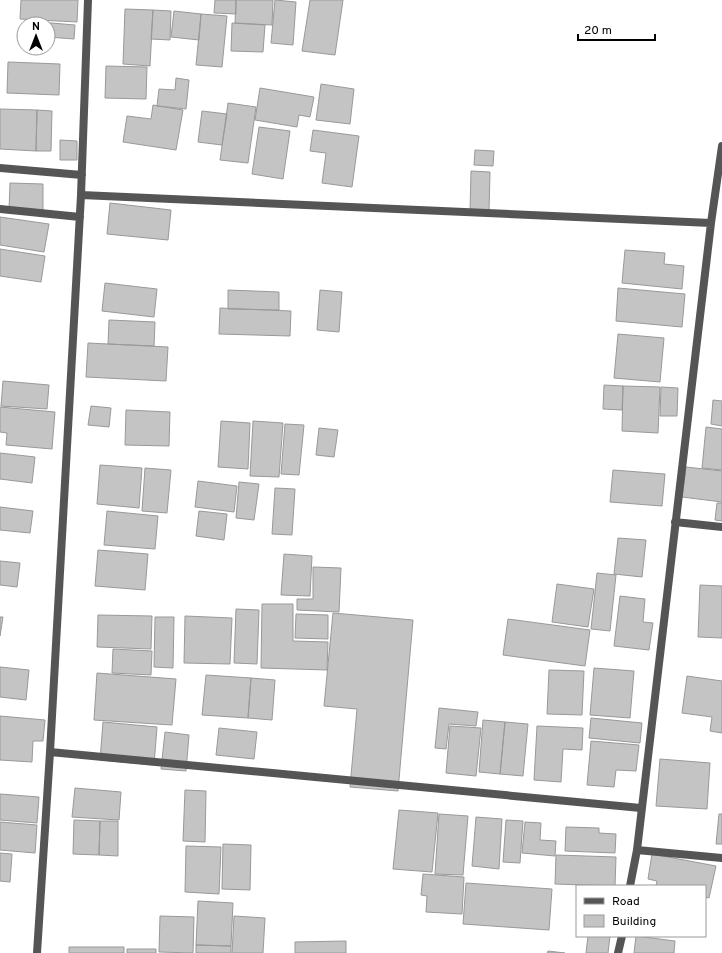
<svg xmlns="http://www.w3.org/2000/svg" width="722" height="953" font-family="Overpass,sans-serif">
<rect width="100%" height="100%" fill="#fff"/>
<path fill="#c4c4c4" stroke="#999" d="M 21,0 L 78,0 L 77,22 L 20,19 Z
M 215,0 L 236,0 L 236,14 L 214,13 Z
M 236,0 L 273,0 L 272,25 L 235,23 Z
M 275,0 L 296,2 L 293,45 L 271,43 Z
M 310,0 L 343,0 L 335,55 L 302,51 Z
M 125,9 L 153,10 L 150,66 L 123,64 Z
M 153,10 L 171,11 L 170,40 L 151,39 Z
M 174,11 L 201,14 L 199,40 L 171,37 Z
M 201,14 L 227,16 L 222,67 L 196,65 Z
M 28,21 L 75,25 L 74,39 L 48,37 L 48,24 L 27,24 Z
M 232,23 L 265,25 L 263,52 L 231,51 Z
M 8,62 L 60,64 L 59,95 L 7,93 Z
M 106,66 L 147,67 L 146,99 L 105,98 Z
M 176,78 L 189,80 L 186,109 L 157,106 L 159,89 L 175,90 Z
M 321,84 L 354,89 L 350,124 L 316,120 Z
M 260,88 L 314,97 L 310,117 L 299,115 L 297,127 L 255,120 Z
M 228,103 L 256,107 L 248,163 L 220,160 Z
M 153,105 L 183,110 L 176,150 L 123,142 L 127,116 L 151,119 Z
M 0,109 L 37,110 L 36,151 L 0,149 Z
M 37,110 L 52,111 L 51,151 L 36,151 Z
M 202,111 L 227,114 L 222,145 L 198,142 Z
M 259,127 L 290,131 L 283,179 L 252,174 Z
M 313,130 L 359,136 L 352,187 L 322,183 L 326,153 L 310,151 Z
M 60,140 L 77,141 L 77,160 L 60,160 Z
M 475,150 L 494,151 L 493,166 L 474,165 Z
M 471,171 L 490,172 L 489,212 L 470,212 Z
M 10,183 L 43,184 L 43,212 L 9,210 Z
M 110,203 L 171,210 L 168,240 L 107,234 Z
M 0,217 L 49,224 L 44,252 L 0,245 Z
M 0,249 L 45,256 L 41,282 L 0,276 Z
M 625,250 L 665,253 L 664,264 L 684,266 L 682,289 L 622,283 Z
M 105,283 L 157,289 L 154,317 L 102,311 Z
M 618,288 L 685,294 L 682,327 L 616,321 Z
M 228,290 L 279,292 L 279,310 L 228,309 Z
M 320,290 L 342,292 L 339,332 L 317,330 Z
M 220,308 L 291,311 L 290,336 L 219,334 Z
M 109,320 L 155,322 L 154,346 L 108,344 Z
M 618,334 L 664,338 L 660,382 L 614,378 Z
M 88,343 L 168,347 L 166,381 L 86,377 Z
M 3,381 L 49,385 L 47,409 L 1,406 Z
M 604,385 L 623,386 L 622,410 L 603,409 Z
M 623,386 L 660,387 L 658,433 L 622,431 Z
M 661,387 L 678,388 L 677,416 L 660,416 Z
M 713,400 L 722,401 L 722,426 L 711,424 Z
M 91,406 L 111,408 L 109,427 L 88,425 Z
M 0,407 L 55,412 L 52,449 L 6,445 L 7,433 L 0,432 Z
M 126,410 L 170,412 L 169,446 L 125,445 Z
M 221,421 L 250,423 L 248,469 L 218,467 Z
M 253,421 L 283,423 L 279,477 L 250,476 Z
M 285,424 L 304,425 L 299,475 L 281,474 Z
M 706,427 L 722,429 L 722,470 L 702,468 Z
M 319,428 L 338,430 L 334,457 L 316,455 Z
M 0,453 L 35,457 L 32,483 L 0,479 Z
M 100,465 L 142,468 L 139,508 L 97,504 Z
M 686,467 L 722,471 L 722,502 L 682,497 Z
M 145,468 L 171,470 L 167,513 L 142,511 Z
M 613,470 L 665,474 L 662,506 L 610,502 Z
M 198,481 L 237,486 L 234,512 L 195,507 Z
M 239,482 L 259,484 L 254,520 L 236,518 Z
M 275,488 L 295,489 L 292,535 L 272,534 Z
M 717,503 L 722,503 L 722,521 L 715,520 Z
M 0,507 L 33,511 L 30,533 L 0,530 Z
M 107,511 L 158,516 L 155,549 L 104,545 Z
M 199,511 L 227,514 L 224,540 L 196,536 Z
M 618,538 L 646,540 L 642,577 L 614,574 Z
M 98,550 L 148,554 L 145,590 L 95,586 Z
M 284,554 L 312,556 L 310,596 L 281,595 Z
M 0,561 L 20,563 L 17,587 L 0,585 Z
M 313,567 L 341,568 L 339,612 L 297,610 L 297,599 L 313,599 Z
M 597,573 L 616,575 L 610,631 L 591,629 Z
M 557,584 L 594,589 L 588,627 L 552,622 Z
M 700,585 L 722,586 L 722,638 L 698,637 Z
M 620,596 L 645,599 L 643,622 L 653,623 L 649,650 L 614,646 Z
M 262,604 L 293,604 L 293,641 L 328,642 L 327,670 L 261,668 Z
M 236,609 L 259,610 L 257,664 L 234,663 Z
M 333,613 L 413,620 L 398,791 L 350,787 L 357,709 L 324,706 Z
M 296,614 L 328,615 L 328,639 L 295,638 Z
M 98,615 L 152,616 L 151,649 L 97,647 Z
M 185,616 L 232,618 L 230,664 L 184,663 Z
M 0,617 L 3,617 L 0,636 Z
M 155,617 L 174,617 L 173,668 L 154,667 Z
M 508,619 L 590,630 L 585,666 L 503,655 Z
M 113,649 L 152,651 L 151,675 L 112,673 Z
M 0,667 L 29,670 L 26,700 L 0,697 Z
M 594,668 L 634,671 L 630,718 L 590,715 Z
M 549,670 L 584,671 L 582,715 L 547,714 Z
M 97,673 L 176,679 L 172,725 L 94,720 Z
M 206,675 L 251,678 L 248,718 L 202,715 Z
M 687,676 L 722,681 L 722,733 L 710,731 L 712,717 L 682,713 Z
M 251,678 L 275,680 L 272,720 L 248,718 Z
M 439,708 L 478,712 L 476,726 L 449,724 L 446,749 L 435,748 Z
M 0,716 L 45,720 L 43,741 L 33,741 L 32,762 L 0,760 Z
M 591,718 L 642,723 L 640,743 L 589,738 Z
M 483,720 L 505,722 L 500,774 L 479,772 Z
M 103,722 L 157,727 L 154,765 L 100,760 Z
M 505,722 L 528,724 L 523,776 L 500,774 Z
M 450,726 L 481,728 L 476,776 L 446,773 Z
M 537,726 L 583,728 L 582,750 L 563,749 L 561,782 L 534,780 Z
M 219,728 L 257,732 L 254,759 L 216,755 Z
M 165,732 L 189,735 L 186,771 L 161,769 Z
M 591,741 L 639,745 L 636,771 L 616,770 L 614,787 L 587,785 Z
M 660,759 L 710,763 L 707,809 L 656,806 Z
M 75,788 L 121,792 L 119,820 L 72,817 Z
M 185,790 L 206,791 L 205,842 L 183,841 Z
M 0,794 L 39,797 L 37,823 L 0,820 Z
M 399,810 L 438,813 L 432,872 L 393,869 Z
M 439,814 L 468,816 L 463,875 L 435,874 Z
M 719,814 L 722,814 L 722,844 L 716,844 Z
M 476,817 L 502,819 L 499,869 L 472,866 Z
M 74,820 L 100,821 L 99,855 L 73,854 Z
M 506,820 L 523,821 L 520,863 L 503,862 Z
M 100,821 L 118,821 L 118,856 L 99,855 Z
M 0,822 L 37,825 L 35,853 L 0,850 Z
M 525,822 L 541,823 L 540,840 L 556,841 L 555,856 L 522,853 Z
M 566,827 L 599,828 L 599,833 L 616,834 L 615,853 L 565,851 Z
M 223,844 L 251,845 L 250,890 L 222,889 Z
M 186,846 L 221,847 L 219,894 L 185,892 Z
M 0,853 L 12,854 L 10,882 L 0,881 Z
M 652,854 L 716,866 L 709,898 L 705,897 L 705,886 L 656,886 L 657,881 L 648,879 Z
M 556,855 L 616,857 L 615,886 L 555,884 Z
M 423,874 L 464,877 L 462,914 L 426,912 L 427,896 L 421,895 Z
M 466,883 L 552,889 L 549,930 L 463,924 Z
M 198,901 L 233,903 L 231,946 L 196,945 Z
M 160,916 L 194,917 L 193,953 L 159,952 Z
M 234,916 L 265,918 L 263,953 L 232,953 Z
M 588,936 L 610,936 L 608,953 L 586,953 Z
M 636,936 L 675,941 L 674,953 L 634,953 Z
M 346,941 L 346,953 L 295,953 L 295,942 Z
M 196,945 L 231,946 L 231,953 L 196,953 Z
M 69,947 L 124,947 L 124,953 L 69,953 Z
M 127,949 L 156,949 L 156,953 L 127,953 Z
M 548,951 L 565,953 L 547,953 Z"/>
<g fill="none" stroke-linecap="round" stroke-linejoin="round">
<path stroke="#555" stroke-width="8" d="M 0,168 L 82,175
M 81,195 L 711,223
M 0,209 L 80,217
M 675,522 L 722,527
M 50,752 L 641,808
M 637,850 L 722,858
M 630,886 L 637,850 L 711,223 L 722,146
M 37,953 L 50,752 L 81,195 L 88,0
M 618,953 L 622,936"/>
</g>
<rect x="576" y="885" width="130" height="52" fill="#ffffff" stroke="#999999"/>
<rect x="584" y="898" width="20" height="6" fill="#555555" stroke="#999999"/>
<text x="612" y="905" font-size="12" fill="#000000">Road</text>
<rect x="584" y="915" width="20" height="12" fill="#c4c4c4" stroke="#999999"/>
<text x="612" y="925" font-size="12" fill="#000000">Building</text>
<g transform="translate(36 36)"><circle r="19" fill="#ffffff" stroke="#999999"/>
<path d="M0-3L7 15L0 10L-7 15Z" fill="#000000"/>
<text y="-6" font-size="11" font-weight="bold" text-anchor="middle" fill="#000000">N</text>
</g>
<path d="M578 34v6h77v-6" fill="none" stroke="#000000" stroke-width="2"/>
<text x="584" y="34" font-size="12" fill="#000000" stroke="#ffffff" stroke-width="3" paint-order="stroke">20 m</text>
</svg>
